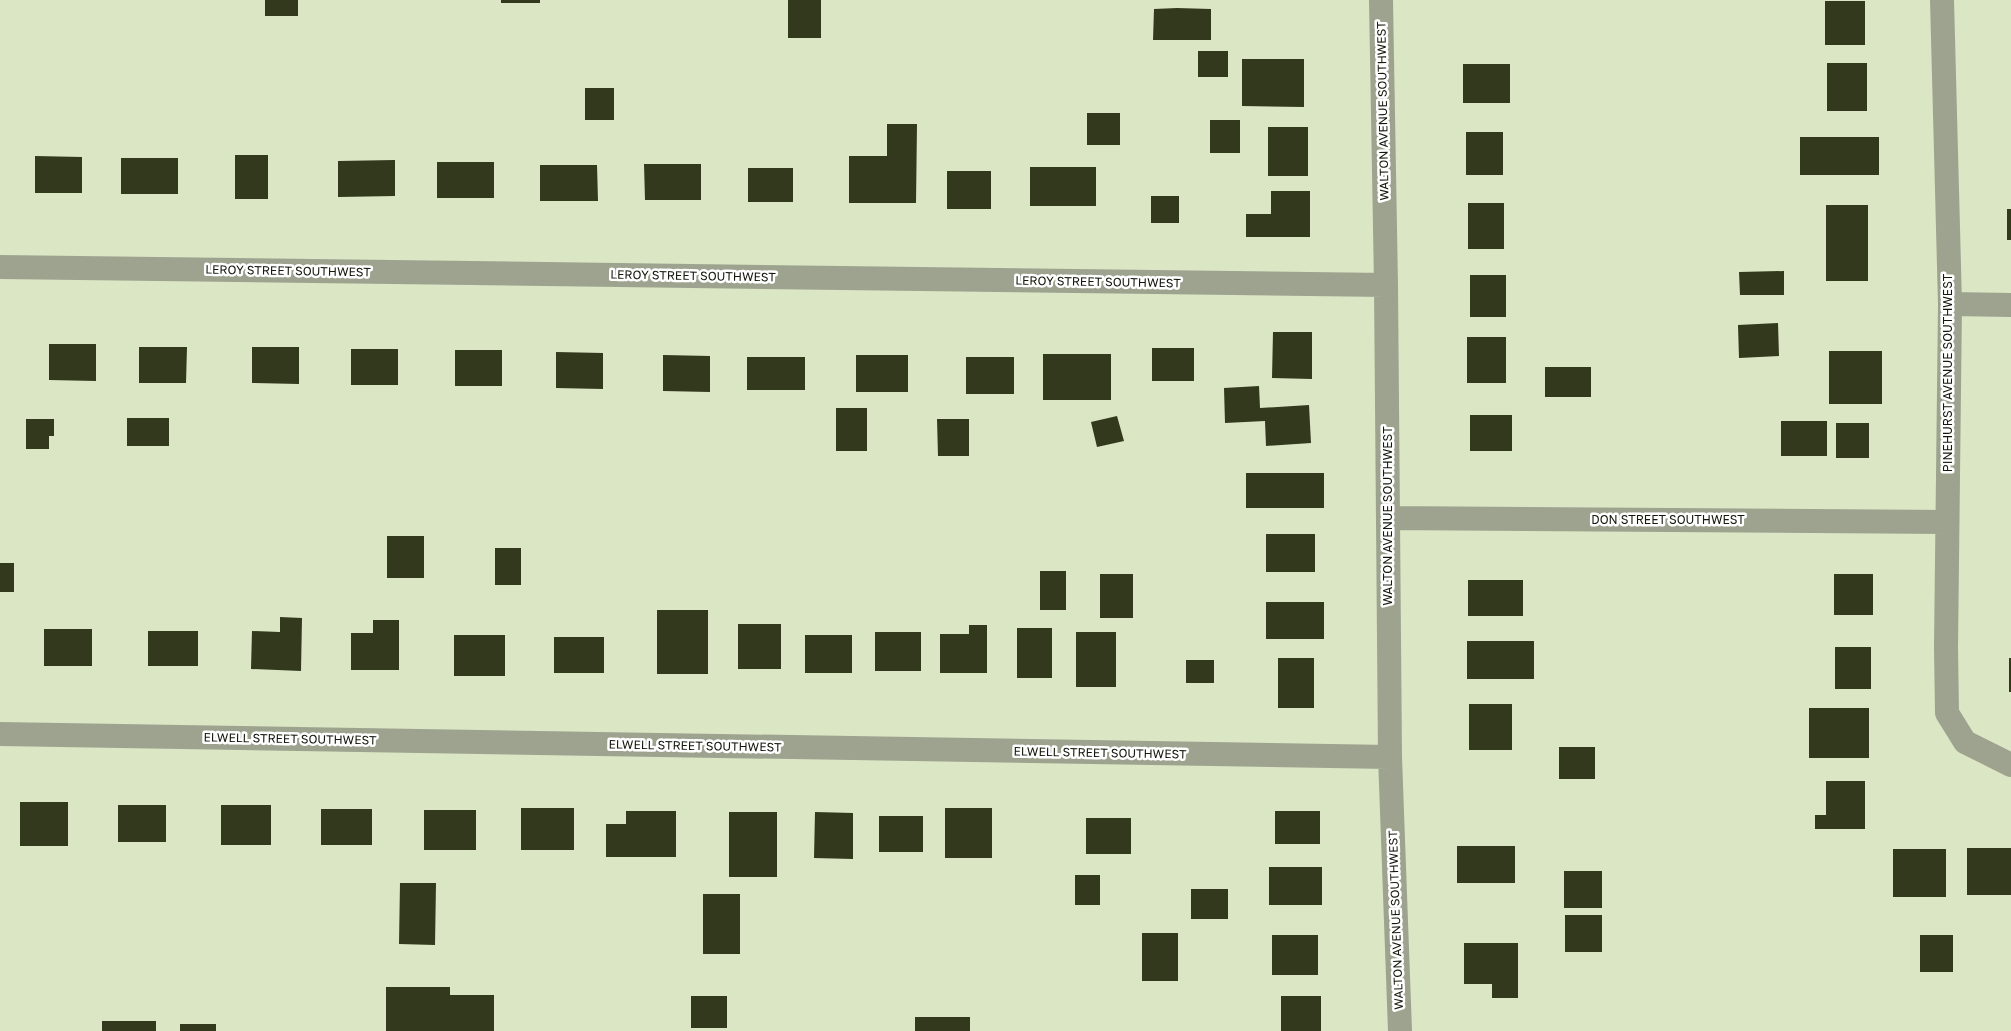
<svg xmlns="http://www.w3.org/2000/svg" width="2011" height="1031" font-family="'Golos Text',sans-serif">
<rect width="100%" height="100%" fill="#dbe6c4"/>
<path fill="#32391d" d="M 265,0 L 298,0 L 298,16 L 265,16 Z
M 501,0 L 540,0 L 540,3 L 501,3 Z
M 788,0 L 821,0 L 821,38 L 788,38 Z
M 1825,1 L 1865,1 L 1865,45 L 1825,45 Z
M 1177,8 L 1211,9 L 1211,40 L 1153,40 L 1154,9 Z
M 1198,51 L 1228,51 L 1228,77 L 1198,77 Z
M 1242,59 L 1304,59 L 1304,107 L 1242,106 Z
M 1827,63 L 1867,63 L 1867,111 L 1827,111 Z
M 1463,64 L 1510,64 L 1510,103 L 1463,103 Z
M 585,88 L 614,88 L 614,120 L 585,120 Z
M 1087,113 L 1120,113 L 1120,145 L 1087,145 Z
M 1210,120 L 1240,120 L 1240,153 L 1210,153 Z
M 887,124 L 917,124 L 916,203 L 849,203 L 849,156 L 887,156 Z
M 1268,127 L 1308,127 L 1308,176 L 1268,176 Z
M 1466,132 L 1503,132 L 1503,175 L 1466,175 Z
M 1800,137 L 1879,137 L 1879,175 L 1800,175 Z
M 235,155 L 268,155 L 268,199 L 235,199 Z
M 35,156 L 82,157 L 82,193 L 35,193 Z
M 121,158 L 178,158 L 178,194 L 121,194 Z
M 395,160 L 395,196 L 338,197 L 338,161 Z
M 437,162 L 494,162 L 494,198 L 437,198 Z
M 644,164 L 701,164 L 701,200 L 645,200 Z
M 540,165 L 597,165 L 598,201 L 540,201 Z
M 1030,167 L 1096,167 L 1096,206 L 1030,206 Z
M 748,168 L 793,168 L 793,202 L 748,202 Z
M 947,171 L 991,171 L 991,209 L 947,209 Z
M 1271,191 L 1310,191 L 1310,237 L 1246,237 L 1246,214 L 1271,214 Z
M 1151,196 L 1179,196 L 1179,223 L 1151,223 Z
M 1468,203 L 1504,203 L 1504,249 L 1468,249 Z
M 1826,205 L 1868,205 L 1868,281 L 1826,281 Z
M 2007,209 L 2011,209 L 2011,240 L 2007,240 Z
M 1784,271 L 1784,295 L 1740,295 L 1739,272 Z
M 1470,275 L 1506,275 L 1506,317 L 1470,317 Z
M 1778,323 L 1779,356 L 1739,358 L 1738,325 Z
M 1273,332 L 1312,332 L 1312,379 L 1272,378 Z
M 1467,337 L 1506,337 L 1506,383 L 1467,383 Z
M 49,344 L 96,344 L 96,381 L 49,380 Z
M 139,347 L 187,347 L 186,383 L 139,383 Z
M 252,347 L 299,347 L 299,384 L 252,383 Z
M 1152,348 L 1194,348 L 1194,381 L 1152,381 Z
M 351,349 L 398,349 L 398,385 L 351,385 Z
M 455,350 L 502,350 L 502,386 L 455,386 Z
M 1829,351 L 1882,351 L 1882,404 L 1829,404 Z
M 556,352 L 603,353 L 603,389 L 556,388 Z
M 1043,354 L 1111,354 L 1111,400 L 1043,400 Z
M 663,355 L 710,356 L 710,392 L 663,391 Z
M 856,355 L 908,355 L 908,392 L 856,392 Z
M 747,357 L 805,357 L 805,390 L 747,390 Z
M 966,357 L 1014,357 L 1014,394 L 966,394 Z
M 1545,367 L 1591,367 L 1591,397 L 1545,397 Z
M 1259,386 L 1260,408 L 1309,405 L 1311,443 L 1266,446 L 1265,421 L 1225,423 L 1224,388 Z
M 836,408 L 867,408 L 867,451 L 836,451 Z
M 1470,415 L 1512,415 L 1512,451 L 1470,451 Z
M 1117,416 L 1124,441 L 1097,447 L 1091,422 Z
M 127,418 L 169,418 L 169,446 L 127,446 Z
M 26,419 L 54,419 L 54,436 L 49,436 L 49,449 L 26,449 Z
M 937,419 L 969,419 L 969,456 L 938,456 Z
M 1781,421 L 1827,421 L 1827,456 L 1781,456 Z
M 1836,423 L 1869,423 L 1869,458 L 1836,458 Z
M 1246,473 L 1324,473 L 1324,508 L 1246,508 Z
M 1266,534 L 1315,534 L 1315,572 L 1266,572 Z
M 387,536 L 424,536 L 424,578 L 387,578 Z
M 495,548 L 521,548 L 521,585 L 495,585 Z
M 0,563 L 14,563 L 14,592 L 0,592 Z
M 1040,571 L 1066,571 L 1066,610 L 1040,610 Z
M 1100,574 L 1133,574 L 1133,618 L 1100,618 Z
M 1834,574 L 1873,574 L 1873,615 L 1834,615 Z
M 1468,580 L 1523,580 L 1523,616 L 1468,616 Z
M 1266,602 L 1324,602 L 1324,639 L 1266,639 Z
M 657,610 L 708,610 L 708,674 L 657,674 Z
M 280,617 L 302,618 L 301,671 L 251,669 L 252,631 L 280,632 Z
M 373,620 L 399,620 L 399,670 L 351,670 L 351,633 L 373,633 Z
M 738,624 L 781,624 L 781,669 L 738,669 Z
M 969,625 L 987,625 L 987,673 L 940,673 L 940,634 L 969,634 Z
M 1017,628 L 1052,628 L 1052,678 L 1017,678 Z
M 44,629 L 92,629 L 92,666 L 44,666 Z
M 148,631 L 198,631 L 198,666 L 148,666 Z
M 875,632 L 921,632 L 921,671 L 875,671 Z
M 1076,632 L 1116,632 L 1116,687 L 1076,687 Z
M 454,635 L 505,635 L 505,676 L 454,676 Z
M 805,635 L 852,635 L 852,673 L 805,673 Z
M 554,637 L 604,637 L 604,673 L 554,673 Z
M 1467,641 L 1534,641 L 1534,679 L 1467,679 Z
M 1835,647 L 1871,647 L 1871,689 L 1835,689 Z
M 1278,658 L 1314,658 L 1314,708 L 1278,708 Z
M 2009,658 L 2011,658 L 2011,692 L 2009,692 Z
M 1186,660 L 1214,660 L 1214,683 L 1186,683 Z
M 1469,704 L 1512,704 L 1512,750 L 1469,750 Z
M 1809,708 L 1869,708 L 1869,758 L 1809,758 Z
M 1559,747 L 1595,747 L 1595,779 L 1559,779 Z
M 1826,781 L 1865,781 L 1865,829 L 1815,829 L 1815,815 L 1826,815 Z
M 20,802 L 68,802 L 68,846 L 20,846 Z
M 118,805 L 166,805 L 166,842 L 118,842 Z
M 221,805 L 271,805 L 271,845 L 221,845 Z
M 521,808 L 574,808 L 574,850 L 521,850 Z
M 945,808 L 992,808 L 992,858 L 945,858 Z
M 321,809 L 372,809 L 372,845 L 321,845 Z
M 424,810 L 476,810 L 476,850 L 424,850 Z
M 626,811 L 676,811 L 676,857 L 606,857 L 606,824 L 626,824 Z
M 1275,811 L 1320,811 L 1320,844 L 1275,844 Z
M 729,812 L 777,812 L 777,877 L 729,877 Z
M 815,812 L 853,813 L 853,859 L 814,858 Z
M 879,816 L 923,816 L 923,852 L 879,852 Z
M 1086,818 L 1131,818 L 1131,854 L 1086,854 Z
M 1457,846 L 1515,846 L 1515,883 L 1457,883 Z
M 1967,848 L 2011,848 L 2011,895 L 1967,895 Z
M 1893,849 L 1946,849 L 1946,897 L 1893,897 Z
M 1269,867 L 1322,867 L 1322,905 L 1269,905 Z
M 1564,871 L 1602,871 L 1602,908 L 1564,908 Z
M 1075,875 L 1100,875 L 1100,905 L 1075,905 Z
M 400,883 L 436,883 L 435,945 L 399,944 Z
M 1191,889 L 1228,889 L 1228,919 L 1191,919 Z
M 703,894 L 740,894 L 740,954 L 703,954 Z
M 1565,915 L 1602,915 L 1602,952 L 1565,952 Z
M 1142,933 L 1178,933 L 1178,981 L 1142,981 Z
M 1272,935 L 1318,935 L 1318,975 L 1272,975 Z
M 1920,935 L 1953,935 L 1953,972 L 1920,972 Z
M 1464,943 L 1518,943 L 1518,998 L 1492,998 L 1492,984 L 1464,984 Z
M 386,987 L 450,987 L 450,995 L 494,995 L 494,1031 L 386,1031 Z
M 691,996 L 727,996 L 727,1028 L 691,1028 Z
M 1281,996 L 1321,996 L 1321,1031 L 1281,1031 Z
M 915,1017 L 970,1017 L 970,1031 L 915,1031 Z
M 102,1021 L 156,1021 L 156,1031 L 102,1031 Z
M 180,1024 L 216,1024 L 216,1031 L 180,1031 Z"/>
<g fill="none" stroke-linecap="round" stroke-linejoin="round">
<path stroke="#9da38f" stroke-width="24" d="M 1381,0 L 1386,285 L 1390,757 L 1400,1031
M 1942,0 L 1950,304 L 1946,647 L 1947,713 L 1965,742 L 2011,765
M 0,267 L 1386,285
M 1950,304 L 2011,305
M 1388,518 L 1947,522
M 0,734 L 1390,757"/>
</g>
<g text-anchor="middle" stroke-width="5" stroke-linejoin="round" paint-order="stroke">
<g font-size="12" fill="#14170b" stroke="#fff">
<text transform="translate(1383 111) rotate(-91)" y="4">WALTON AVENUE SOUTHWEST</text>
<text transform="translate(288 271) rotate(1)" y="4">LEROY STREET SOUTHWEST</text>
<text transform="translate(693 276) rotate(1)" y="4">LEROY STREET SOUTHWEST</text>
<text transform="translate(1098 282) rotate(1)" y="4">LEROY STREET SOUTHWEST</text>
<text transform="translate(1948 373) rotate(-90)" y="4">PINEHURST AVENUE SOUTHWEST</text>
<text transform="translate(1388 516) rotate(-90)" y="4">WALTON AVENUE SOUTHWEST</text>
<text x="1668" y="524">DON STREET SOUTHWEST</text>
<text transform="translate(290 739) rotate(1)" y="4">ELWELL STREET SOUTHWEST</text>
<text transform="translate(695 746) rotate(1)" y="4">ELWELL STREET SOUTHWEST</text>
<text transform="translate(1100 753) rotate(1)" y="4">ELWELL STREET SOUTHWEST</text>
<text transform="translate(1396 920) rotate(-92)" y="4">WALTON AVENUE SOUTHWEST</text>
</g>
</g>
</svg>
